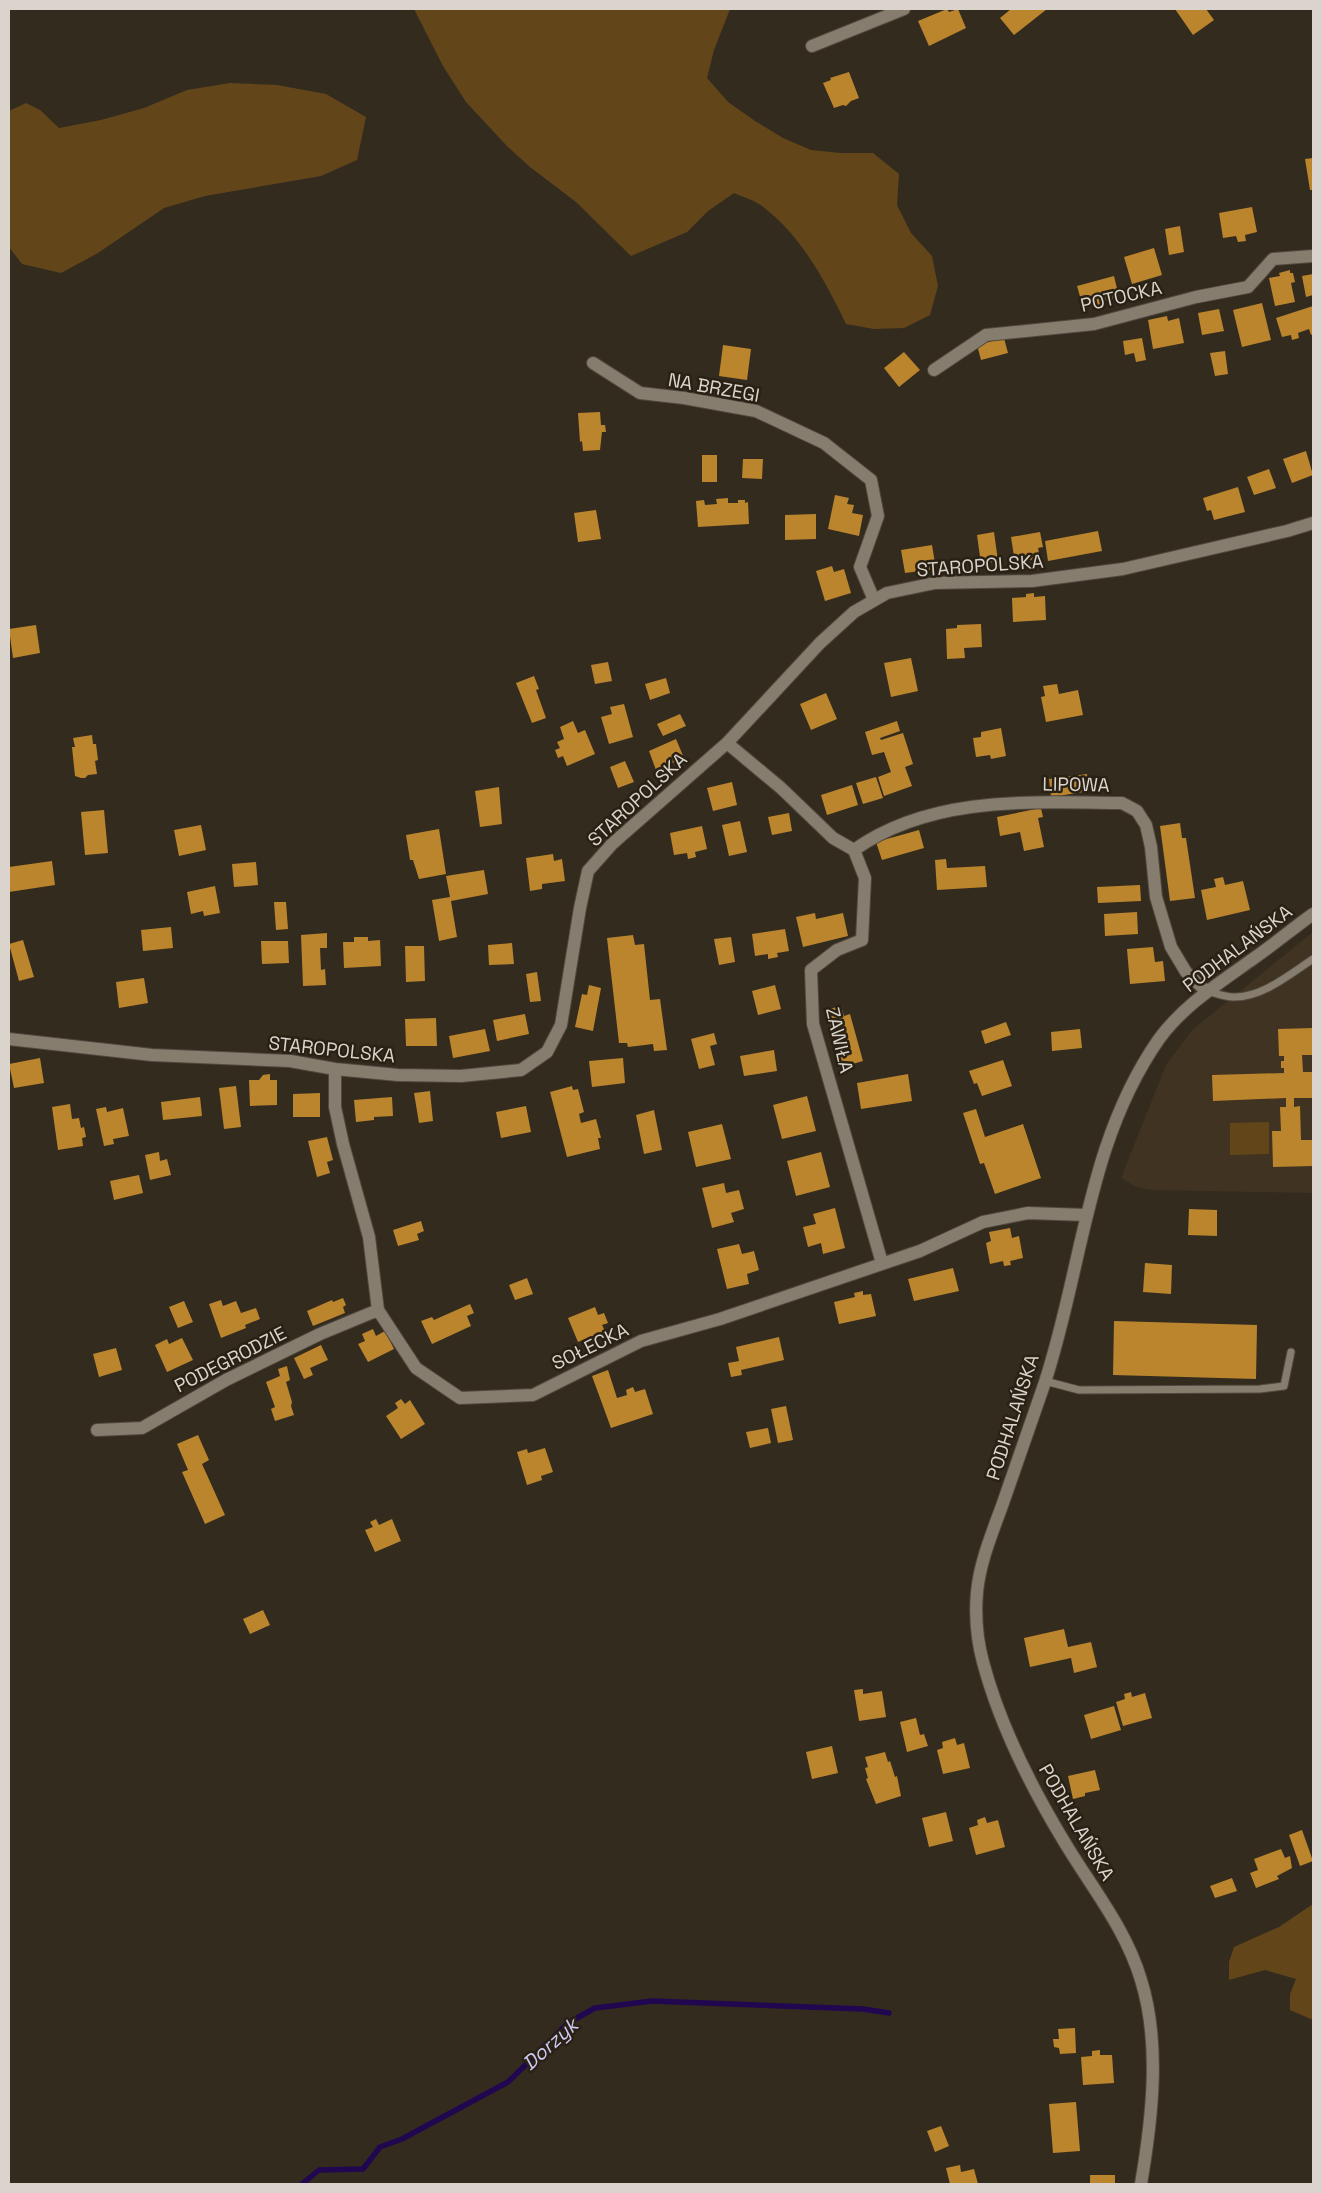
<svg xmlns="http://www.w3.org/2000/svg" width="1322" height="2193" font-family="'Space Grotesk',sans-serif">
<rect width="100%" height="100%" fill="#342b1f"/>
<path fill="#403321" d="M 1313,932 L 1313,1193 L 1153,1190 L 1136,1187 L 1121,1178 L 1166,1065 L 1192,1030 Z"/>
<path fill="#62461a" d="M 414,9 L 730,9 L 714,50 L 707,78 L 728,102 L 755,121 L 783,138 L 811,150 L 841,153 L 873,153 L 899,174 L 897,205 L 911,233 L 932,256 L 938,286 L 930,315 L 904,328 L 874,329 L 846,324 C 826,282 800,234 762,206 C 754,200 743,197 734,193 L 708,211 L 687,232 L 631,256 L 576,202 L 530,167 L 507,146 L 466,102 L 443,66 Z
M 230,83 L 277,85 L 326,94 L 366,117 L 357,160 L 321,176 L 205,196 L 164,208 L 98,253 L 61,273 L 22,264 L 9,247 L 9,111 L 26,103 L 40,110 L 59,128 L 101,120 L 144,108 L 187,90 Z
M 1269,1122 L 1269,1154 L 1230,1155 L 1230,1123 Z
M 1313,1904 L 1313,2020 L 1290,2010 L 1290,1994 L 1296,1979 L 1265,1970 L 1229,1980 L 1229,1962 L 1234,1947 L 1279,1927 Z"/>
<g fill="none" stroke-linecap="round" stroke-linejoin="round">
<path stroke="#200750" stroke-width="5.5" d="M 302,2184 L 319,2170 L 363,2169 L 380,2147 L 402,2139 L 508,2082 L 568,2023 L 595,2008 L 652,2001 L 863,2009 L 889,2013"/>
</g>
<path fill="#bb852e" d="M 947,9 L 949,12 L 958,9 L 966,28 L 929,46 L 918,21 Z
M 1011,9 L 1047,9 L 1014,35 L 1000,18 Z
M 1175,9 L 1206,9 L 1214,20 L 1193,35 Z
M 849,72 L 859,98 L 851,101 L 846,106 L 843,105 L 834,108 L 823,83 L 831,80 L 830,78 Z
M 1313,158 L 1313,190 L 1310,190 L 1305,159 Z
M 1252,207 L 1257,232 L 1245,235 L 1246,241 L 1238,242 L 1236,236 L 1223,238 L 1219,213 Z
M 1180,226 L 1184,252 L 1169,255 L 1165,229 Z
M 1154,248 L 1162,275 L 1132,284 L 1124,257 Z
M 1290,270 L 1290,273 L 1293,273 L 1295,282 L 1291,283 L 1295,302 L 1275,306 L 1269,278 L 1280,276 L 1279,273 Z
M 1313,274 L 1313,295 L 1306,297 L 1302,276 Z
M 1114,276 L 1119,297 L 1105,301 L 1106,305 L 1098,307 L 1097,304 L 1083,307 L 1077,286 Z
M 1262,303 L 1271,340 L 1242,347 L 1233,310 Z
M 1313,306 L 1313,334 L 1311,335 L 1309,329 L 1298,333 L 1299,338 L 1292,340 L 1291,335 L 1282,337 L 1276,318 Z
M 1219,309 L 1224,331 L 1202,335 L 1198,313 Z
M 1167,316 L 1168,321 L 1179,318 L 1184,343 L 1153,349 L 1148,320 Z
M 1004,338 L 1008,353 L 981,360 L 977,345 Z
M 1142,338 L 1146,360 L 1136,362 L 1134,353 L 1125,355 L 1123,341 Z
M 723,345 L 751,349 L 747,380 L 719,376 Z
M 1225,351 L 1228,374 L 1215,376 L 1210,353 Z
M 904,352 L 920,370 L 899,387 L 884,368 Z
M 600,412 L 601,425 L 605,425 L 606,432 L 602,432 L 600,450 L 583,451 L 582,441 L 580,442 L 578,413 Z
M 1306,451 L 1313,475 L 1292,483 L 1283,459 Z
M 702,455 L 717,455 L 717,482 L 702,482 Z
M 743,459 L 763,459 L 762,479 L 742,478 Z
M 1269,469 L 1276,488 L 1254,495 L 1247,477 Z
M 1238,487 L 1245,512 L 1214,520 L 1211,510 L 1207,511 L 1203,498 Z
M 835,495 L 849,498 L 847,504 L 854,505 L 852,513 L 863,515 L 859,536 L 828,529 Z
M 728,498 L 728,503 L 738,503 L 738,500 L 745,500 L 745,503 L 748,502 L 749,524 L 698,527 L 696,501 L 704,500 L 705,505 L 717,504 L 716,499 Z
M 596,510 L 601,539 L 578,542 L 574,513 Z
M 816,514 L 816,539 L 785,540 L 785,515 Z
M 1098,531 L 1102,551 L 1048,561 L 1045,541 Z
M 994,532 L 998,561 L 981,564 L 977,535 Z
M 1040,532 L 1043,547 L 1038,548 L 1040,558 L 1015,563 L 1011,537 Z
M 932,545 L 936,569 L 905,573 L 901,550 Z
M 832,566 L 834,572 L 844,569 L 851,593 L 825,601 L 816,571 Z
M 1034,593 L 1034,597 L 1045,596 L 1046,620 L 1013,622 L 1012,598 L 1026,597 L 1026,594 Z
M 981,624 L 982,647 L 964,648 L 965,658 L 947,659 L 946,629 L 957,628 L 957,625 Z
M 36,625 L 40,653 L 13,658 L 9,629 Z
M 911,658 L 918,691 L 891,697 L 884,663 Z
M 608,662 L 612,681 L 595,684 L 591,665 Z
M 534,676 L 539,689 L 536,690 L 546,718 L 532,723 L 516,683 Z
M 666,678 L 670,693 L 650,700 L 645,684 Z
M 1057,684 L 1059,694 L 1078,690 L 1083,715 L 1046,722 L 1041,697 L 1045,696 L 1043,686 Z
M 826,693 L 837,719 L 811,730 L 800,704 Z
M 624,704 L 633,737 L 609,744 L 601,717 L 612,714 L 610,707 Z
M 680,714 L 686,726 L 663,736 L 657,724 Z
M 573,721 L 578,733 L 585,730 L 595,754 L 567,766 L 563,756 L 558,758 L 555,750 L 560,748 L 557,742 L 564,739 L 560,727 Z
M 897,721 L 900,731 L 880,738 L 881,740 L 903,733 L 913,764 L 905,767 L 912,786 L 884,796 L 878,777 L 891,772 L 884,752 L 872,755 L 865,732 Z
M 1001,728 L 1006,756 L 991,759 L 990,755 L 976,757 L 973,738 L 981,737 L 981,732 Z
M 92,735 L 93,744 L 96,744 L 98,760 L 95,761 L 97,774 L 88,775 L 85,778 L 81,778 L 75,776 L 72,747 L 75,747 L 73,738 Z
M 676,739 L 684,758 L 656,770 L 649,751 Z
M 625,761 L 634,782 L 618,788 L 610,767 Z
M 1087,774 L 1090,791 L 1051,797 L 1049,779 Z
M 876,777 L 883,798 L 863,804 L 856,783 Z
M 732,782 L 737,805 L 713,811 L 707,788 Z
M 852,785 L 858,805 L 827,815 L 821,795 Z
M 499,787 L 502,824 L 480,827 L 475,791 Z
M 1041,808 L 1043,817 L 1038,818 L 1044,847 L 1024,851 L 1020,832 L 1000,836 L 997,817 Z
M 104,810 L 108,853 L 85,855 L 81,812 Z
M 789,813 L 792,831 L 772,835 L 768,817 Z
M 740,821 L 747,852 L 729,856 L 722,825 Z
M 1180,823 L 1182,838 L 1186,838 L 1195,898 L 1170,901 L 1160,826 Z
M 201,825 L 206,850 L 179,856 L 174,830 Z
M 702,826 L 707,849 L 695,852 L 696,857 L 688,859 L 687,853 L 674,855 L 670,833 Z
M 439,829 L 446,874 L 419,879 L 413,860 L 410,860 L 406,835 Z
M 919,830 L 924,848 L 882,860 L 876,842 Z
M 553,854 L 554,861 L 562,859 L 565,881 L 542,884 L 542,889 L 530,891 L 526,858 Z
M 946,859 L 947,868 L 985,866 L 987,887 L 937,890 L 935,860 Z
M 52,861 L 55,885 L 9,892 L 9,867 Z
M 256,862 L 258,885 L 234,887 L 232,864 Z
M 484,870 L 488,894 L 451,901 L 457,937 L 439,941 L 432,900 L 450,897 L 446,876 Z
M 1223,877 L 1225,885 L 1243,881 L 1250,910 L 1207,920 L 1201,890 L 1216,887 L 1214,879 Z
M 1140,885 L 1141,901 L 1098,903 L 1097,887 Z
M 215,886 L 220,913 L 204,916 L 203,911 L 191,914 L 187,892 Z
M 274,902 L 286,902 L 288,929 L 276,930 Z
M 1137,912 L 1138,934 L 1105,936 L 1104,914 Z
M 815,913 L 816,919 L 843,913 L 848,936 L 803,947 L 796,917 Z
M 171,927 L 173,948 L 143,951 L 141,930 Z
M 785,929 L 789,951 L 777,953 L 778,957 L 768,959 L 768,954 L 755,956 L 752,934 Z
M 327,933 L 327,948 L 320,948 L 321,970 L 325,969 L 326,985 L 303,986 L 301,935 Z
M 633,935 L 635,945 L 644,944 L 650,1000 L 660,999 L 667,1050 L 654,1051 L 653,1044 L 628,1047 L 627,1043 L 619,1043 L 607,938 Z
M 354,937 L 368,937 L 368,941 L 380,940 L 381,966 L 344,968 L 343,942 L 354,942 Z
M 731,937 L 735,962 L 719,965 L 714,939 Z
M 23,940 L 34,977 L 19,981 L 9,944 Z
M 261,941 L 288,941 L 289,963 L 262,964 Z
M 512,943 L 514,964 L 489,965 L 488,945 Z
M 405,946 L 424,946 L 425,981 L 406,982 Z
M 1153,947 L 1155,962 L 1163,961 L 1165,981 L 1130,984 L 1127,949 Z
M 537,972 L 541,1001 L 530,1002 L 526,974 Z
M 144,978 L 148,1003 L 119,1008 L 116,982 Z
M 589,985 L 601,988 L 593,1031 L 575,1027 L 582,994 L 587,995 Z
M 775,985 L 781,1009 L 758,1015 L 752,991 Z
M 841,1006 L 844,1016 L 850,1014 L 863,1061 L 842,1067 L 826,1010 Z
M 525,1014 L 529,1034 L 497,1041 L 493,1020 Z
M 436,1018 L 437,1046 L 406,1046 L 405,1019 Z
M 1006,1022 L 1011,1035 L 985,1044 L 981,1031 Z
M 1313,1028 L 1313,1055 L 1302,1055 L 1303,1072 L 1313,1072 L 1313,1098 L 1294,1098 L 1294,1107 L 1300,1106 L 1301,1140 L 1313,1140 L 1313,1166 L 1273,1167 L 1272,1131 L 1281,1131 L 1280,1107 L 1286,1107 L 1286,1098 L 1213,1101 L 1212,1075 L 1284,1073 L 1284,1068 L 1281,1068 L 1281,1061 L 1284,1061 L 1284,1056 L 1279,1056 L 1278,1029 Z
M 485,1029 L 490,1051 L 453,1058 L 449,1036 Z
M 1080,1029 L 1082,1048 L 1052,1051 L 1051,1032 Z
M 714,1033 L 717,1044 L 710,1046 L 715,1065 L 699,1069 L 691,1039 Z
M 774,1050 L 777,1071 L 744,1076 L 740,1056 Z
M 40,1058 L 44,1083 L 14,1088 L 9,1064 Z
M 623,1058 L 625,1083 L 592,1087 L 589,1061 Z
M 1003,1060 L 1012,1086 L 982,1096 L 977,1083 L 974,1084 L 969,1071 Z
M 270,1074 L 270,1080 L 277,1080 L 277,1105 L 250,1106 L 249,1080 L 259,1080 L 263,1075 Z
M 908,1074 L 912,1101 L 861,1109 L 857,1083 Z
M 236,1086 L 241,1127 L 224,1129 L 219,1088 Z
M 572,1086 L 573,1090 L 578,1089 L 584,1112 L 579,1114 L 581,1123 L 596,1119 L 601,1138 L 598,1138 L 600,1149 L 567,1157 L 550,1092 Z
M 430,1091 L 433,1121 L 419,1123 L 414,1093 Z
M 320,1093 L 320,1117 L 293,1117 L 293,1094 Z
M 807,1096 L 816,1131 L 782,1139 L 773,1105 Z
M 200,1097 L 202,1116 L 163,1120 L 161,1102 Z
M 392,1097 L 393,1116 L 374,1117 L 374,1120 L 356,1122 L 354,1100 Z
M 70,1104 L 72,1119 L 79,1118 L 81,1128 L 84,1127 L 86,1137 L 82,1138 L 83,1146 L 58,1150 L 52,1107 Z
M 526,1106 L 531,1132 L 501,1138 L 496,1112 Z
M 106,1107 L 107,1112 L 123,1108 L 129,1136 L 113,1139 L 114,1144 L 104,1146 L 96,1109 Z
M 976,1109 L 985,1137 L 1023,1124 L 1041,1178 L 995,1194 L 984,1163 L 980,1164 L 963,1113 Z
M 654,1110 L 662,1150 L 644,1154 L 636,1115 Z
M 722,1124 L 731,1159 L 696,1167 L 688,1132 Z
M 327,1137 L 333,1160 L 327,1162 L 330,1173 L 317,1177 L 308,1141 Z
M 159,1152 L 160,1161 L 167,1159 L 171,1175 L 150,1180 L 145,1155 Z
M 821,1152 L 830,1187 L 796,1196 L 787,1161 Z
M 139,1175 L 143,1193 L 114,1200 L 110,1181 Z
M 724,1183 L 726,1193 L 739,1190 L 744,1209 L 731,1213 L 734,1222 L 712,1228 L 702,1188 Z
M 835,1208 L 845,1248 L 823,1254 L 821,1243 L 808,1247 L 803,1227 L 816,1224 L 813,1214 Z
M 1189,1209 L 1217,1210 L 1217,1236 L 1188,1235 Z
M 421,1221 L 424,1231 L 417,1234 L 419,1240 L 398,1246 L 393,1230 Z
M 1010,1228 L 1012,1238 L 1019,1236 L 1023,1258 L 1010,1261 L 1011,1265 L 1004,1266 L 1003,1261 L 990,1264 L 986,1243 L 991,1241 L 989,1232 Z
M 739,1244 L 742,1254 L 754,1251 L 759,1270 L 747,1274 L 749,1284 L 727,1289 L 717,1249 Z
M 1145,1263 L 1172,1265 L 1171,1294 L 1143,1292 Z
M 953,1268 L 959,1291 L 914,1301 L 908,1279 Z
M 527,1278 L 533,1294 L 515,1300 L 509,1285 Z
M 863,1291 L 863,1295 L 871,1294 L 876,1316 L 839,1324 L 834,1302 L 855,1297 L 854,1293 Z
M 343,1298 L 346,1305 L 343,1307 L 345,1313 L 313,1326 L 307,1311 L 332,1300 L 333,1302 Z
M 221,1300 L 223,1306 L 236,1301 L 241,1313 L 256,1308 L 260,1319 L 245,1325 L 246,1328 L 221,1338 L 209,1304 Z
M 184,1301 L 193,1322 L 178,1328 L 169,1307 Z
M 470,1304 L 474,1313 L 467,1316 L 471,1326 L 432,1344 L 421,1321 L 432,1317 L 434,1320 Z
M 595,1307 L 598,1315 L 604,1313 L 608,1323 L 602,1325 L 605,1331 L 578,1342 L 568,1318 Z
M 1114,1321 L 1257,1325 L 1256,1379 L 1113,1375 Z
M 373,1329 L 376,1336 L 385,1331 L 394,1349 L 368,1362 L 358,1344 L 365,1341 L 362,1334 Z
M 779,1337 L 784,1360 L 741,1370 L 742,1375 L 731,1377 L 728,1363 L 739,1361 L 736,1347 Z
M 182,1338 L 193,1360 L 167,1372 L 155,1345 L 167,1339 L 169,1344 Z
M 321,1345 L 328,1360 L 310,1368 L 313,1375 L 304,1379 L 294,1358 Z
M 116,1348 L 122,1370 L 99,1377 L 93,1354 Z
M 287,1366 L 290,1380 L 286,1382 L 292,1402 L 291,1406 L 294,1415 L 275,1421 L 271,1409 L 275,1407 L 266,1382 L 280,1376 L 278,1369 Z
M 608,1370 L 617,1398 L 627,1395 L 626,1390 L 633,1387 L 635,1392 L 645,1389 L 653,1414 L 611,1428 L 592,1376 Z
M 401,1399 L 405,1404 L 410,1400 L 425,1424 L 401,1439 L 386,1416 L 398,1408 L 395,1403 Z
M 786,1406 L 793,1440 L 778,1443 L 771,1409 Z
M 768,1428 L 771,1443 L 750,1448 L 746,1432 Z
M 198,1435 L 209,1460 L 202,1464 L 225,1515 L 205,1524 L 182,1472 L 188,1470 L 177,1444 Z
M 545,1448 L 553,1472 L 541,1476 L 542,1480 L 527,1485 L 517,1452 L 527,1449 L 528,1453 Z
M 376,1519 L 379,1525 L 392,1519 L 401,1541 L 375,1552 L 365,1530 L 373,1527 L 370,1522 Z
M 263,1610 L 270,1625 L 250,1634 L 243,1619 Z
M 1064,1629 L 1068,1647 L 1091,1642 L 1097,1667 L 1074,1673 L 1071,1658 L 1030,1667 L 1024,1638 Z
M 863,1689 L 863,1694 L 882,1691 L 886,1717 L 859,1721 L 854,1690 Z
M 1131,1692 L 1132,1697 L 1145,1693 L 1152,1718 L 1123,1726 L 1116,1702 L 1125,1699 L 1124,1694 Z
M 1114,1706 L 1121,1730 L 1091,1739 L 1084,1715 Z
M 916,1718 L 920,1735 L 924,1734 L 928,1746 L 907,1752 L 900,1722 Z
M 955,1738 L 957,1745 L 964,1743 L 970,1768 L 943,1774 L 937,1750 L 943,1748 L 942,1742 Z
M 832,1746 L 838,1773 L 812,1779 L 806,1752 Z
M 885,1752 L 888,1762 L 890,1761 L 895,1777 L 897,1776 L 901,1796 L 876,1804 L 866,1779 L 868,1778 L 865,1768 L 868,1767 L 865,1757 Z
M 1095,1770 L 1100,1790 L 1085,1793 L 1085,1796 L 1073,1799 L 1068,1776 Z
M 946,1812 L 953,1841 L 929,1847 L 922,1818 Z
M 985,1817 L 987,1823 L 998,1820 L 1005,1847 L 976,1855 L 969,1828 L 978,1825 L 977,1820 Z
M 1302,1830 L 1313,1861 L 1300,1866 L 1289,1835 Z
M 1281,1849 L 1285,1858 L 1290,1856 L 1292,1868 L 1277,1876 L 1279,1879 L 1256,1888 L 1250,1873 L 1258,1870 L 1254,1859 Z
M 1232,1878 L 1237,1891 L 1215,1898 L 1210,1886 Z
M 1075,2028 L 1076,2053 L 1060,2054 L 1059,2048 L 1054,2047 L 1053,2039 L 1059,2039 L 1058,2029 Z
M 1100,2050 L 1100,2055 L 1112,2055 L 1114,2083 L 1083,2085 L 1081,2057 L 1092,2056 L 1092,2051 Z
M 1076,2102 L 1080,2151 L 1053,2153 L 1049,2104 Z
M 941,2126 L 949,2146 L 935,2152 L 927,2131 Z
M 960,2165 L 961,2172 L 974,2169 L 978,2184 L 950,2184 L 946,2168 Z
M 1090,2175 L 1115,2175 L 1115,2184 L 1090,2184 Z"/>
<g fill="none" stroke-linecap="round" stroke-linejoin="round">
<defs>
<path id="service" d="M 1207,991 C 1215,993 1225,997 1233,997 C 1262,998 1290,974 1313,959
M 1045,1381 L 1079,1390 L 1260,1389 L 1284,1386 L 1291,1352"/>
<path id="minor" d="M 812,46 L 904,9
M 593,363 L 640,393 L 684,398 L 756,411 L 824,443 L 871,480 L 878,516 L 860,567 L 874,600
M 934,370 L 986,335 L 1094,324 L 1196,297 L 1248,287 L 1273,259 L 1313,256
M 727,743 L 781,788 L 833,838 L 854,850
M 854,850 C 931,795 1032,802 1122,803 L 1137,811 L 1146,825 L 1151,847 L 1156,897 L 1171,947 L 1186,972 L 1206,991
M 854,850 L 865,878 L 862,940 L 837,950 L 811,970 L 813,1024 L 882,1263
M 9,1039 L 152,1055 L 290,1061 L 335,1069 L 398,1075 L 461,1076 L 521,1070 L 547,1052 L 561,1025 L 580,908 L 588,871 L 612,844 L 727,743 L 820,643 L 854,612 L 887,593 L 935,583 L 1032,581 L 1123,569 L 1287,531 L 1313,523
M 335,1069 L 335,1107 L 343,1144 L 369,1237 L 378,1310 L 416,1368 L 460,1398 L 533,1395 L 641,1341 L 720,1319 L 920,1251 L 983,1222 L 1028,1213 L 1086,1215
M 97,1430 L 142,1428 L 226,1380 L 320,1334 L 378,1310"/>
<path id="tertiary" d="M 1141,2184 C 1152,2119 1161,2044 1141,1980 C 1126,1929 1092,1888 1065,1843 C 1031,1787 1000,1726 983,1662 C 977,1640 975,1615 977,1592 C 980,1561 993,1531 1003,1503 C 1017,1463 1031,1422 1045,1382 C 1083,1266 1087,1142 1159,1039 C 1183,1006 1218,984 1250,961 C 1272,946 1292,929 1313,914"/>
</defs>
<use href="#service" stroke="#51493f" stroke-width="9"/>
<use href="#minor" stroke="#51493f" stroke-width="14"/>
<use href="#tertiary" stroke="#51493f" stroke-width="14"/>
<use href="#service" stroke="#877d6f" stroke-width="7"/>
<use href="#minor" stroke="#877d6f" stroke-width="12"/>
<use href="#tertiary" stroke="#877d6f" stroke-width="12"/>
</g>
<g text-anchor="middle" stroke-width="5" stroke-linejoin="round" paint-order="stroke">
<g font-size="19" fill="#dad4cc" stroke="#2a2115">
<text transform="translate(1121 296) rotate(-13)" y="7">POTOCKA</text>
<text transform="translate(714 387) rotate(10)" y="7">NA BRZEGI</text>
<text transform="translate(980 565) rotate(-4)" y="7">STAROPOLSKA</text>
<text transform="translate(1076 784) rotate(1)" y="7">LIPOWA</text>
<text transform="translate(637 799) rotate(-43)" y="7">STAROPOLSKA</text>
<text transform="translate(1237 948) rotate(-37)" y="7">PODHALAŃSKA</text>
<text transform="translate(840 1040) rotate(77)" y="7">ZAWIŁA</text>
<text transform="translate(332 1049) rotate(6)" y="7">STAROPOLSKA</text>
<text transform="translate(590 1346) rotate(-26)" y="7">SOŁECKA</text>
<text transform="translate(230 1359) rotate(-27)" y="7">PODEGRODZIE</text>
<text transform="translate(1012 1417) rotate(-72)" y="7">PODHALAŃSKA</text>
<text transform="translate(1077 1822) rotate(60)" y="7">PODHALAŃSKA</text>
</g>
<g font-size="20" font-style="italic" fill="#cecaf5" stroke="#2a2115">
<text transform="translate(550 2044) rotate(-42)" y="7">Dorzyk</text>
</g>
</g>
<rect width="1322" height="2193" fill="none" stroke="#dad4cc" stroke-width="20"/>
</svg>
